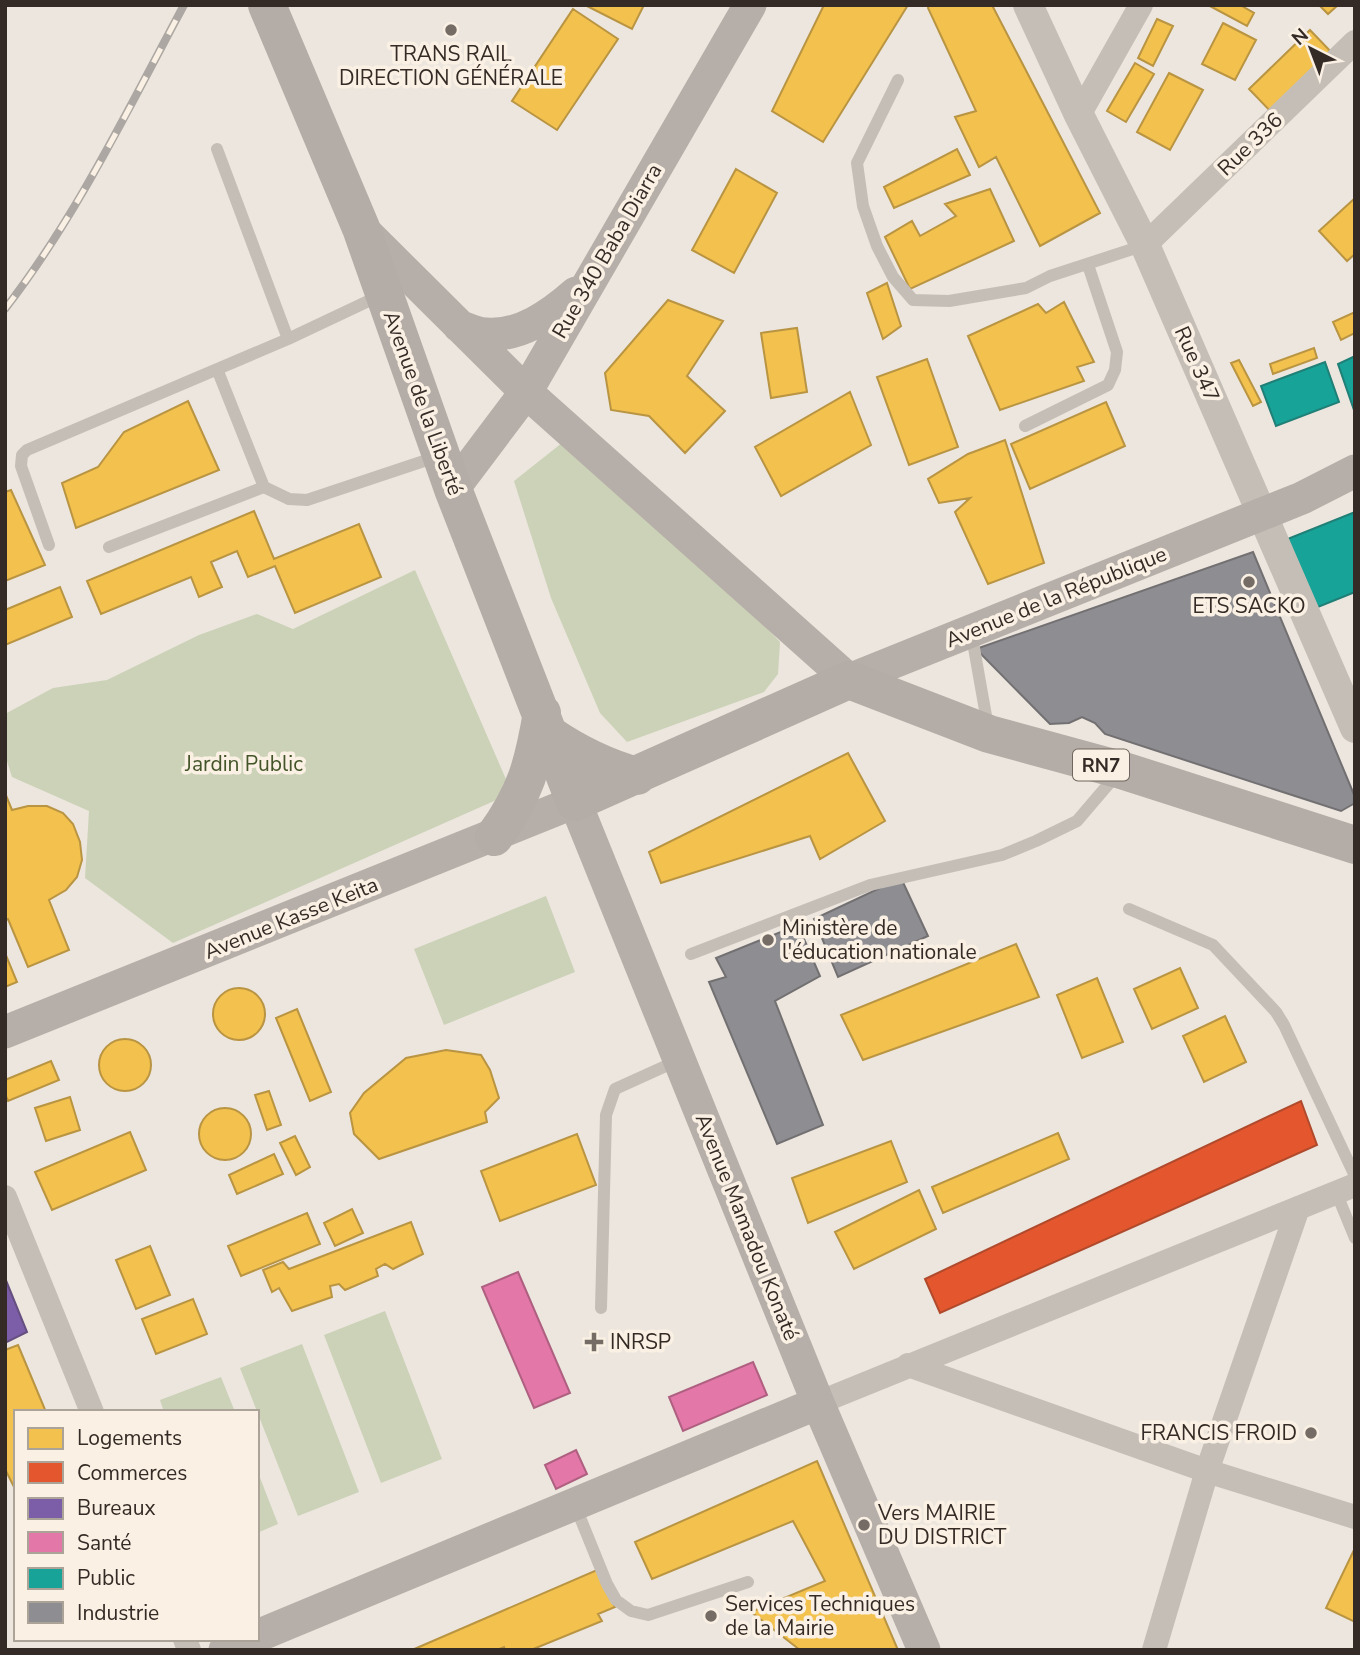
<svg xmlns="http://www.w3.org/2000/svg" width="1360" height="1655" font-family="'Nunito Sans',sans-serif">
<rect width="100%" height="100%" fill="#ece6de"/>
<path fill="#ccd2b7" d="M 577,431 L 780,642 L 778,674 L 764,692 L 627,742 L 600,713 L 551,598 L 514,481 Z
M 415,570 L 512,793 L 173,943 L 85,878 L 89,811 L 12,777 L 5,755 L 5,714 L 53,688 L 107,680 L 199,635 L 257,614 L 293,629 Z
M 546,896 L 575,972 L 444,1025 L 414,949 Z
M 385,1311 L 442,1459 L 381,1483 L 324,1335 Z
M 302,1344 L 359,1492 L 298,1516 L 240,1368 Z
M 221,1377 L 235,1412 L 164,1412 L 160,1400 Z
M 257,1470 L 278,1524 L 257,1533 Z"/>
<path fill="#f2c14e" stroke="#b99442" stroke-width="2" d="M 585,5 L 644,5 L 632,29 Z
M 824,5 L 908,5 L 823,142 L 772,111 Z
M 929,5 L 992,5 L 1100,213 L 1040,246 L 996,157 L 979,167 L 955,117 L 976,111 L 928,8 Z
M 1208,5 L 1240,5 L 1254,13 L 1247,26 Z
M 1319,5 L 1338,5 L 1328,14 Z
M 573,9 L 618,39 L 557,130 L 512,101 Z
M 1157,19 L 1173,26 L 1153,66 L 1138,58 Z
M 1223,23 L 1256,40 L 1235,80 L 1202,64 Z
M 1310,30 L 1335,56 L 1274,115 L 1249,89 Z
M 1135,63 L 1154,74 L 1126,122 L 1107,111 Z
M 1169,73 L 1203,90 L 1170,150 L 1137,132 Z
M 957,149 L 970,175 L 894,208 L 884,187 Z
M 736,169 L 777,193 L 734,273 L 692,250 Z
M 990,189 L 1014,241 L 910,289 L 885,237 L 912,221 L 920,236 L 956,216 L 945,204 Z
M 1355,198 L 1355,254 L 1347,261 L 1319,231 Z
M 887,283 L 901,326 L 883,339 L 867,293 Z
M 668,300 L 723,321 L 687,376 L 725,411 L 685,453 L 649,416 L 611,410 L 605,373 Z
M 1064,302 L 1094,362 L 1077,367 L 1084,381 L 1000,410 L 968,336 L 1038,304 L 1046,313 Z
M 1355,312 L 1355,333 L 1341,340 L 1333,322 Z
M 797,328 L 807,392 L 771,398 L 761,333 Z
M 1314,348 L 1317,358 L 1273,374 L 1270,364 Z
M 927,359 L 958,447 L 909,465 L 877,377 Z
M 1239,360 L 1261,402 L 1253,406 L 1231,363 Z
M 850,392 L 871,445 L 781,496 L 755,447 Z
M 188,401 L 219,470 L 76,528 L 62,483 L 98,467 L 124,432 Z
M 1106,402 L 1125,446 L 1030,489 L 1011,444 Z
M 1005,440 L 1044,563 L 988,584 L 955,512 L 970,498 L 939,503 L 928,479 L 968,454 Z
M 11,490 L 45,565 L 5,581 L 5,492 Z
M 254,511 L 274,559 L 359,524 L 381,577 L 295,613 L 275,566 L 248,577 L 237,551 L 211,562 L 222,587 L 199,597 L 191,577 L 101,614 L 87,581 Z
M 60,587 L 72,617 L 5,645 L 5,610 Z
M 848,753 L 885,821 L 820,859 L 810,836 L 661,883 L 649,852 Z
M 5,793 L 12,810 L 28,806 L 47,806 L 63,813 L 73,824 L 80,842 L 82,860 L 77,877 L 66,890 L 49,900 L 69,950 L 28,967 L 8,919 L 5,920 Z
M 1016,944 L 1039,997 L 863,1060 L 841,1015 Z
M 5,953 L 17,982 L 5,987 Z
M 1180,968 L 1198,1008 L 1152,1029 L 1134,989 Z
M 1097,978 L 1123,1042 L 1082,1058 L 1057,995 Z
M213 1014a26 26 0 1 1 52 0a26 26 0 1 1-52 0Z
M 297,1009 L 331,1092 L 310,1101 L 276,1018 Z
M 1225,1016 L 1246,1062 L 1204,1082 L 1183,1036 Z
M99 1065a26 26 0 1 1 52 0a26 26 0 1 1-52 0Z
M 446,1050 L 481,1055 L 490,1070 L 499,1098 L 485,1112 L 487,1122 L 379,1159 L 354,1134 L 350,1113 L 364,1093 L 406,1058 Z
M 51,1061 L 59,1080 L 8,1101 L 5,1094 L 5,1080 Z
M 269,1091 L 281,1125 L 267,1130 L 255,1095 Z
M 70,1097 L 80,1130 L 46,1141 L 35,1108 Z
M199 1134a26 26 0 1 1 52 0a26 26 0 1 1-52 0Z
M 130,1132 L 146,1170 L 52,1210 L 35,1172 Z
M 1058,1133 L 1069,1159 L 943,1213 L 932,1187 Z
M 577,1134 L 596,1185 L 500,1221 L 481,1171 Z
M 295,1136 L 310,1167 L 296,1175 L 280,1143 Z
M 891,1141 L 907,1182 L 808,1223 L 792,1178 Z
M 274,1154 L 283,1174 L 237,1194 L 229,1175 Z
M 919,1190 L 936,1229 L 854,1269 L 835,1232 Z
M 352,1209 L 363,1233 L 335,1246 L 324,1223 Z
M 307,1213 L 320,1244 L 241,1276 L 228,1246 Z
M 411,1222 L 423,1254 L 393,1269 L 385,1264 L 376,1269 L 378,1276 L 345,1290 L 339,1284 L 330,1286 L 332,1297 L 292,1311 L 279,1288 L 272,1292 L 263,1270 L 283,1262 L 289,1269 Z
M 150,1246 L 170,1295 L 136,1309 L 116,1260 Z
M 193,1299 L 207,1334 L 156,1354 L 142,1319 Z
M 18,1345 L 46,1412 L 16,1412 L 16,1491 L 5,1469 L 5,1350 Z
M 817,1461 L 898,1650 L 800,1650 L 751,1612 L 825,1581 L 793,1521 L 652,1579 L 635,1542 Z
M 1354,1550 L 1355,1551 L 1355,1622 L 1326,1608 Z
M 597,1570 L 615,1607 L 598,1614 L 602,1621 L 531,1650 L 505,1650 L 504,1647 L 497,1650 L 412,1650 Z"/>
<path fill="#e4572e" stroke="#b04a2c" stroke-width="2" d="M 1301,1101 L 1317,1145 L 940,1313 L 925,1279 Z"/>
<path fill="#7b5ea7" stroke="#664f80" stroke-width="2" d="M 5,1278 L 27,1332 L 5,1343 Z"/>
<path fill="#e377a8" stroke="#af6081" stroke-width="2" d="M 518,1272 L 570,1393 L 534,1408 L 482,1287 Z
M 753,1362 L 767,1395 L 683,1431 L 669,1397 Z
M 576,1450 L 587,1474 L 556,1489 L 545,1465 Z"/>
<path fill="#17a398" stroke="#207f76" stroke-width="2" d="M 1355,356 L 1355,413 L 1338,364 Z
M 1325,362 L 1339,402 L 1276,426 L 1261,386 Z
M 1355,512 L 1355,592 L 1313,609 L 1285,540 Z"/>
<path fill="#8d8d92" stroke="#737072" stroke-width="2" d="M 1253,552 L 1355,797 L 1355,803 L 1341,811 L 1105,734 L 1095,723 L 1082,717 L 1069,723 L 1050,724 L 976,649 Z
M 901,878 L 928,936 L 838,977 L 814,919 Z
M 798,925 L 820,976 L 775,1001 L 823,1125 L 777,1144 L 709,982 L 726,977 L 716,958 Z"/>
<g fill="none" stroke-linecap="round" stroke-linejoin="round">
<path stroke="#c5beb7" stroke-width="12" d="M 898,80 L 857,163 L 863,206 L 877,246 L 893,277 L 913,300 L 949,301 L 1026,288 L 1050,276 L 1145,245
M 217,149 L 288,339
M 217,369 L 264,487 L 289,499 L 307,500 L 439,456
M 1025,426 L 1108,385 L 1115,370 L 1117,352 L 1088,265
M 49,545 L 21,466 L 22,455 L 27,450 L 288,339 L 379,296
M 109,547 L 264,487
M 971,631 L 988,727
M 1129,909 L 1213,945 L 1276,1012 L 1284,1025 L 1355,1176
M 691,954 L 870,885 L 1002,855 L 1036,841 L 1077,821 L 1118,773
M 1336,1192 L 1355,1238
M 601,1308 L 606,1115 L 615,1089 L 679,1060
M 575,1505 L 607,1584 L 616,1600 L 631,1611 L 648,1615 L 748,1582"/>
<path stroke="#c5beb7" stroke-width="24" d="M 1079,115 L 1141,5
M 1145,245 L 1355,42
M 5,1197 L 92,1412
M 908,1365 L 1207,1471 L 1355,1517
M 818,1403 L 1355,1185
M 185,1639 L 189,1650
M 1154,1650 L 1207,1471 L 1298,1208"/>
<path stroke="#c5beb7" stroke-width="30" d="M 1028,5 L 1079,115 L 1145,245 L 1355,728"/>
<path stroke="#b6aea8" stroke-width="33" d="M 361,228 L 526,392 L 849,680 L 1302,498 L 1355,471
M 459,326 C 467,329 477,334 486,334 C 520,337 551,315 576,293
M 453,489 L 526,392 L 750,5
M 5,1032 L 575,802 L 818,1403 L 924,1650
M 257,1636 L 818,1403
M 225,1650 L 250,1639"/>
<path stroke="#b4aca6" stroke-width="38" d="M 267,5 L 361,228 L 453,489 L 575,802 L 849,680 L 989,734 L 1121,770 L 1355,845
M 550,735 C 578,754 604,767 637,776
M 494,837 C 526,793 533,765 542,713"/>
<defs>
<path id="rail" d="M 5,309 C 77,216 128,109 184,5"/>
</defs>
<use href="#rail" stroke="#aca7a2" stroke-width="8"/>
<use href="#rail" stroke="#faf1e4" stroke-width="5" stroke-dasharray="16" stroke-linecap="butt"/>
</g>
<g fill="#756c66" stroke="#faf1e4" stroke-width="2.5">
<circle cx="451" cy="30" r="7"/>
<circle cx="1249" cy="582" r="7"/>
<circle cx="768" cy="940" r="7"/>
<path d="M590.5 1331.5h7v7h7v7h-7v7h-7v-7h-7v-7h7z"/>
<circle cx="1311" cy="1433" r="7"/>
<circle cx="864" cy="1525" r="7"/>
<circle cx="711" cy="1616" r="7"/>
</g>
<g text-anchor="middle" stroke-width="7" stroke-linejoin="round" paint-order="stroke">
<rect fill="#faf1e4" stroke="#70665f" stroke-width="2" x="1073" y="749.5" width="56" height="31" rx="5"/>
<g font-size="19" font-weight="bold" fill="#352b26">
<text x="1101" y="772">RN7</text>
</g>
<g font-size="21" fill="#352b26" stroke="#faf1e4" text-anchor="start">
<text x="451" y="61" text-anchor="middle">TRANS RAIL<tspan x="451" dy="24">DIRECTION GÉNÉRALE</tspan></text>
<text x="1249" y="613" text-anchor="middle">ETS SACKO</text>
<text x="782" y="935">Ministère de<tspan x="782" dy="24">l'éducation nationale</tspan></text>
<text x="610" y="1349">INRSP</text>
<text x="1297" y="1440" text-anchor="end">FRANCIS FROID</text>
<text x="878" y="1520">Vers MAIRIE<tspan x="878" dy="24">DU DISTRICT</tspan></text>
<text x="725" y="1611">Services Techniques<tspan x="725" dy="24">de la Mairie</tspan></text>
</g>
<g font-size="21" fill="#352b26" stroke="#faf1e4">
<text transform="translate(1250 144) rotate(-44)" y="7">Rue 336</text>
<text transform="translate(607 251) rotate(-60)" y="7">Rue 340 Baba Diarra</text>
<text transform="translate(1197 364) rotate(66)" y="7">Rue 347</text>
<text transform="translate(423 403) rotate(70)" y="7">Avenue de la Liberté</text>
<text transform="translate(1056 597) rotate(-22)" y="7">Avenue de la République</text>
<text transform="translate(291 918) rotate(-22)" y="7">Avenue Kasse Keita</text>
<text transform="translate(747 1227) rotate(68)" y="7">Avenue Mamadou Konaté</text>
</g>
<g font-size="21" fill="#435528" stroke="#faf1e4">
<text x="244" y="771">Jardin Public</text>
</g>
</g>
<rect width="1360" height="1655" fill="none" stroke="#352b26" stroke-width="14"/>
<rect x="14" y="1410" width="245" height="231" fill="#faf1e4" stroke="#aba298" stroke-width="2"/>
<rect x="28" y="1428" width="35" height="21" fill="#f2c14e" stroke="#aba298" stroke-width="2"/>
<text x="77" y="1445" font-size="21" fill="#352b26">Logements</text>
<rect x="28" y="1462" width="35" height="21" fill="#e4572e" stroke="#aba298" stroke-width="2"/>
<text x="77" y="1480" font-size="21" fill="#352b26">Commerces</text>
<rect x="28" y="1498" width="35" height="21" fill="#7b5ea7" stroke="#aba298" stroke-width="2"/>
<text x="77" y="1515" font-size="21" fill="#352b26">Bureaux</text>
<rect x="28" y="1532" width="35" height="21" fill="#e377a8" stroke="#aba298" stroke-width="2"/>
<text x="77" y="1550" font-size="21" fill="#352b26">Santé</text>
<rect x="28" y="1568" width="35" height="21" fill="#17a398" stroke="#aba298" stroke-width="2"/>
<text x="77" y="1585" font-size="21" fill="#352b26">Public</text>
<rect x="28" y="1602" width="35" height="21" fill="#8d8d92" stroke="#aba298" stroke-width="2"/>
<text x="77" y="1620" font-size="21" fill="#352b26">Industrie</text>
<g transform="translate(1311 49) rotate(318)" stroke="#faf1e4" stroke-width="5" paint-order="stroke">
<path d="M0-5L12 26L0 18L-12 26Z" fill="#352b26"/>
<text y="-10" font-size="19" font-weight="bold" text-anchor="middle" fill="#352b26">N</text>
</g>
</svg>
